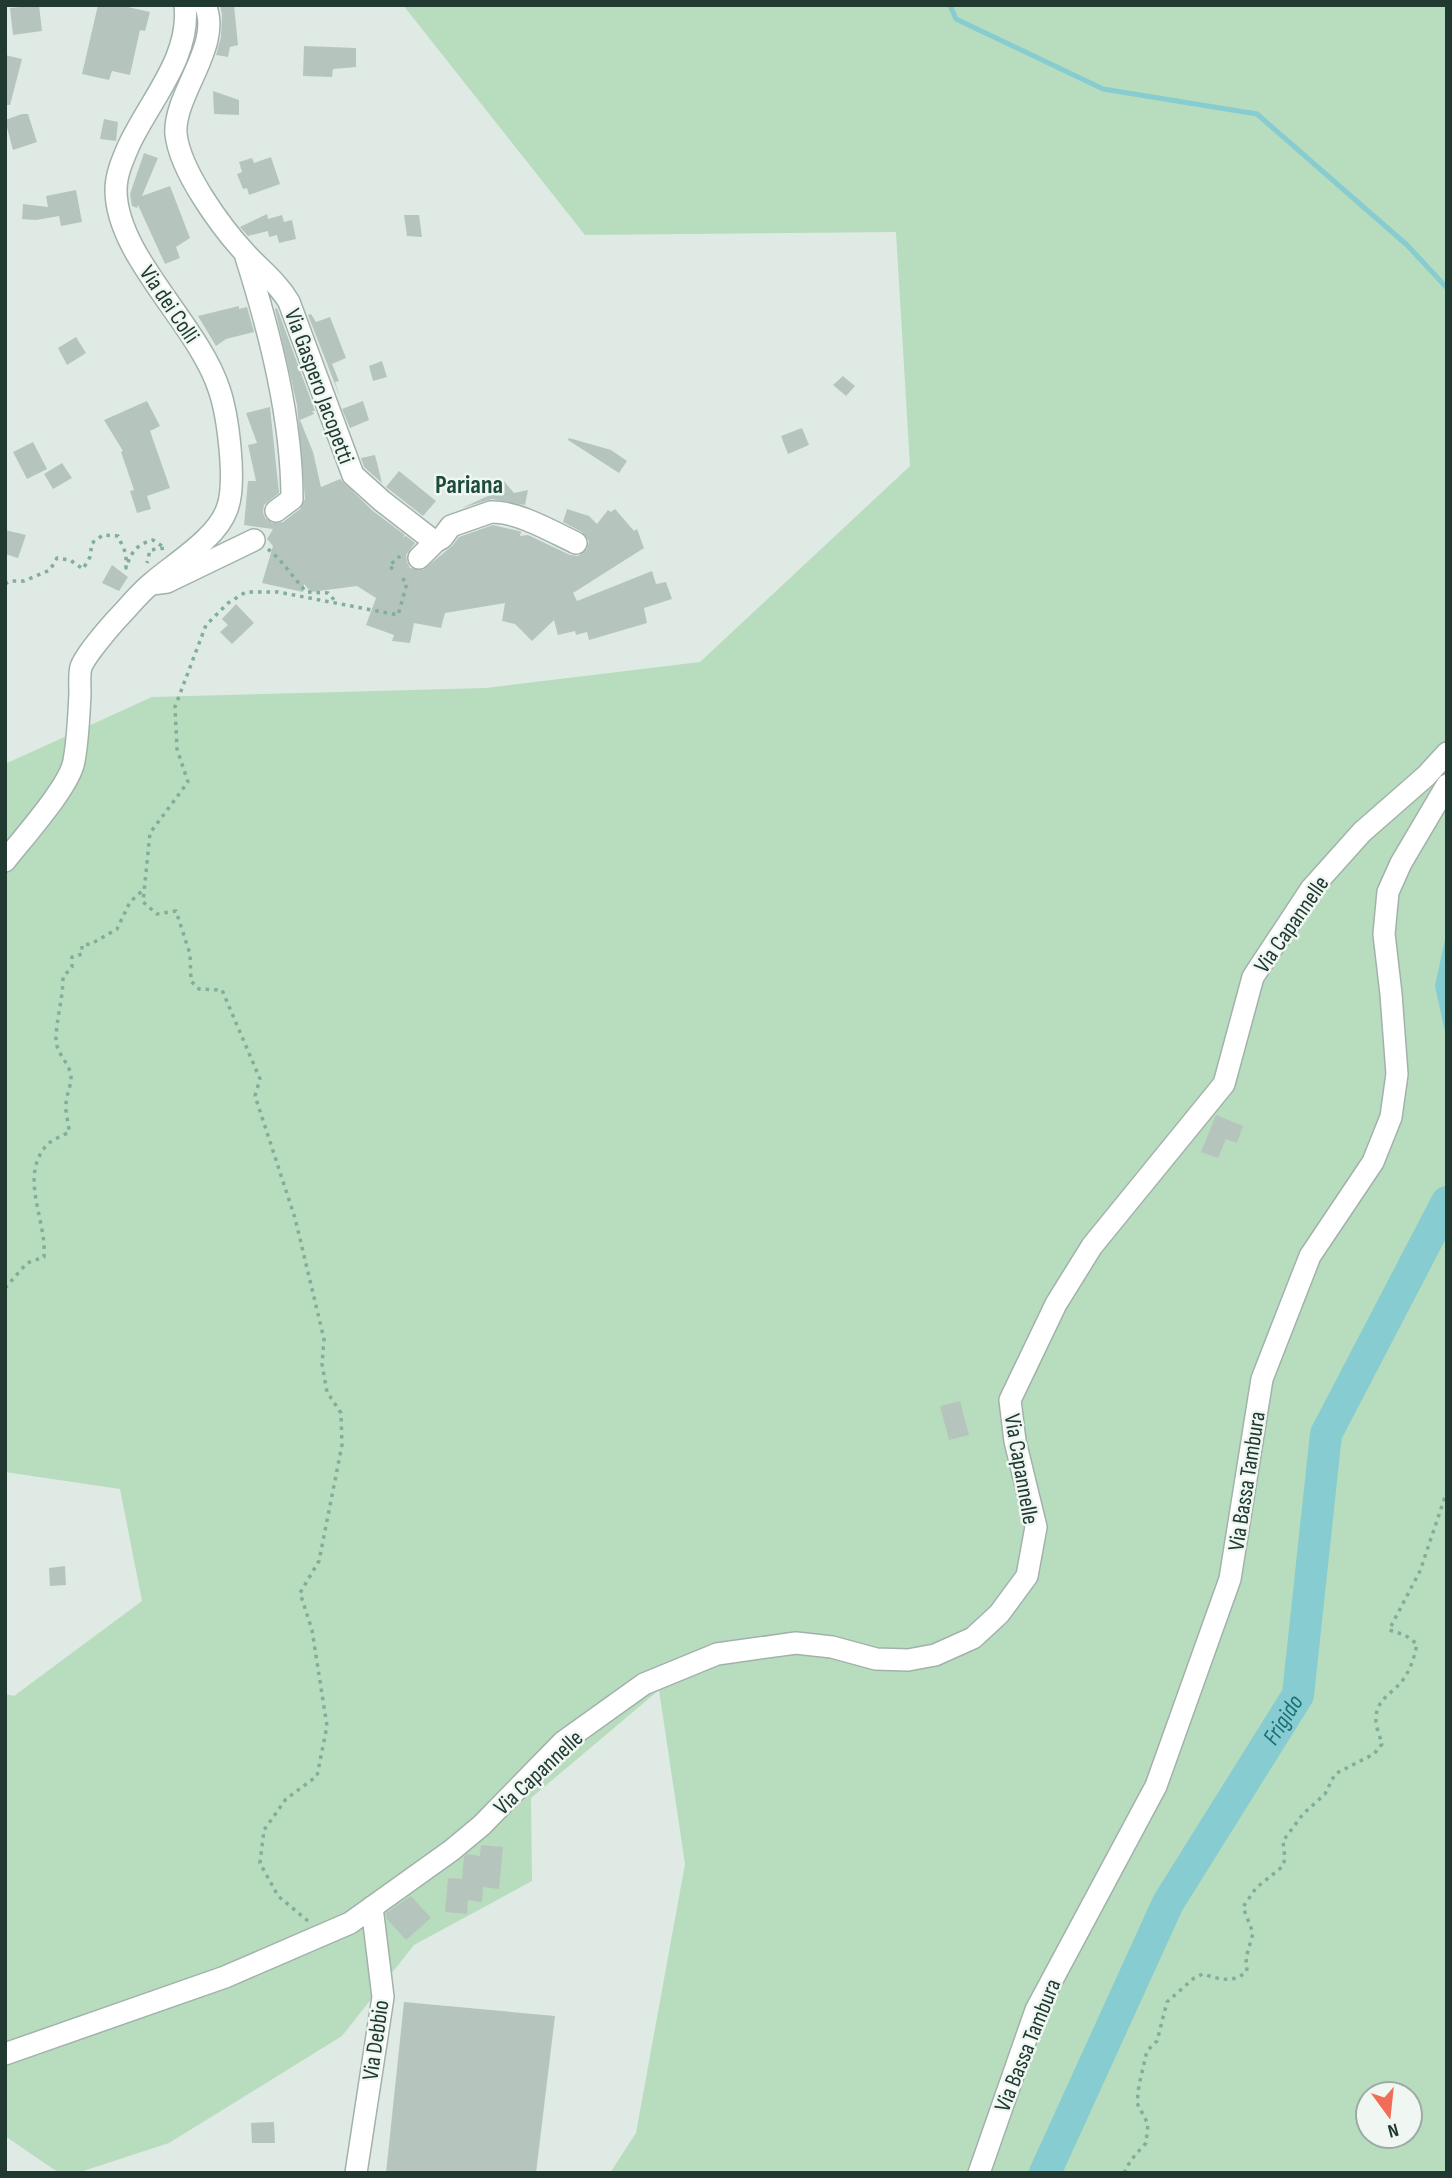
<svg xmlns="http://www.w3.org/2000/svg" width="1452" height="2178" font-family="'Sofia Sans Condensed',sans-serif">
<rect width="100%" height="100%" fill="#dfeae4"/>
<path fill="#b8dcbe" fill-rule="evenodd" d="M 403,5 L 1447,5 L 1447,2173 L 610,2173 L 636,2133 L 685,1864 L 659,1690 L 531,1798 L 532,1881 L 414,1945 L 342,2036 L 169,2143 L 77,2173 L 59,2173 L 5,2136 L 5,1694 L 14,1696 L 142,1601 L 120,1489 L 5,1472 L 5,764 L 152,697 L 486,688 L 700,662 L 910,466 L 896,232 L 585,235 ZM 1368,2094 L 1410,2094 L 1410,2136 L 1368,2136 Z"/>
<path fill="#87ccd0" d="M 1447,930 L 1447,1041 L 1435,986 Z"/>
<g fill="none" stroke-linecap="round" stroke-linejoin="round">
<path stroke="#87ccd0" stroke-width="5" d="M 950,5 L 956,19 L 1103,89 L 1257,114 L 1407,245 L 1447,288"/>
<path stroke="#87ccd0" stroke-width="32" id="s1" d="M 1045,2173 L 1168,1903 L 1298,1695 L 1326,1434 L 1447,1202"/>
</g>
<path fill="#b5c5bd" d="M 39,5 L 42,31 L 13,35 L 10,8 Z
M 98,5 L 119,5 L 150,12 L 145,31 L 140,30 L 130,75 L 112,71 L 109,80 L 82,74 Z
M 220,5 L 234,5 L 238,45 L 230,47 L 228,57 L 216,55 L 221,37 L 222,15 Z
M 304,46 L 356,48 L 356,67 L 333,69 L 332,77 L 303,76 Z
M 5,55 L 22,59 L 10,105 L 5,105 Z
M 213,91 L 239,100 L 239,115 L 214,114 Z
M 22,114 L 28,114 L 37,142 L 13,150 L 5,120 Z
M 104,119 L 118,122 L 116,141 L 100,139 Z
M 144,153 L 158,158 L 142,196 L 170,186 L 190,238 L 176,247 L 180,258 L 165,264 L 138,205 L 137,208 L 132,206 L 130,194 Z
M 271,157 L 280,184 L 249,195 L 247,188 L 243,189 L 237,174 L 242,172 L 239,162 L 252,158 L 254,163 Z
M 76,190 L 82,222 L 61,226 L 59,216 L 36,220 L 22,219 L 23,204 L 48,207 L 46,196 Z
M 267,214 L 268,219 L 282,215 L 284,222 L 292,220 L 296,239 L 279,243 L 277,235 L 269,237 L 268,231 L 248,236 L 240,227 Z
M 404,215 L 419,215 L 422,237 L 407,236 Z
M 239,306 L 239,309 L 247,307 L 254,332 L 226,339 L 216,346 L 198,316 Z
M 277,308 L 315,411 L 312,411 L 314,414 L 300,420 L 313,452 L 321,487 L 340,479 L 373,511 L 405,535 L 403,537 L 406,536 L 415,543 L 406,555 L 407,562 L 410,568 L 423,570 L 452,546 L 459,537 L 493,525 L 519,531 L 521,532 L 520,536 L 528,535 L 570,555 L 578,556 L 587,549 L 589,541 L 582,532 L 563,522 L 567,509 L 589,516 L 597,524 L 608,510 L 611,512 L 615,509 L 634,531 L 637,529 L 644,548 L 573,593 L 577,601 L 652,571 L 656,584 L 666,582 L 672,599 L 644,608 L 647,623 L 589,640 L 587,632 L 576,635 L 575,631 L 558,635 L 554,620 L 532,641 L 515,624 L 502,621 L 505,603 L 445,613 L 441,628 L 414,623 L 410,643 L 392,641 L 394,635 L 366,625 L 376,598 L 357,586 L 311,592 L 304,584 L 303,592 L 262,583 L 273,546 L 267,539 L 273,529 L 244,525 L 248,481 L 256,481 L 248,445 L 257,443 L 246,413 L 270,407 L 279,493 L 264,505 L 263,512 L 265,518 L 272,523 L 283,522 L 300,509 L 305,499 L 297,405 L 275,309 Z
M 311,314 L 316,322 L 330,317 L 346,358 L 332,364 L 339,381 L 335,382 L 342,402 L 308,315 Z
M 76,337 L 86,353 L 67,365 L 58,348 Z
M 382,361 L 387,377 L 373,381 L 369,366 Z
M 843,376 L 855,386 L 846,396 L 833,385 Z
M 147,401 L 160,426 L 150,431 L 170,488 L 147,496 L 151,509 L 137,513 L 130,491 L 134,490 L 121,452 L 123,451 L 104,420 Z
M 363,401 L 369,420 L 350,428 L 342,409 Z
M 802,428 L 809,445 L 788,454 L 781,436 Z
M 569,438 L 611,450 L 627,461 L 619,473 L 568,440 Z
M 33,442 L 47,469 L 27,479 L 13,452 Z
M 375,455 L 382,483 L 364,467 L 361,458 Z
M 62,463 L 72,478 L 53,489 L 44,474 Z
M 399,471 L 436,501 L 423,516 L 386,487 Z
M 503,480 L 514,493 L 528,490 L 525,505 L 492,499 L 462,508 L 490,495 L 487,492 Z
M 5,530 L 26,535 L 18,558 L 5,554 Z
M 112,565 L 128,577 L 119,591 L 102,583 Z
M 236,604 L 254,623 L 232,644 L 220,632 L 228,625 L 222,619 Z
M 1216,1115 L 1243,1126 L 1237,1143 L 1226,1139 L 1218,1158 L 1201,1152 Z
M 960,1401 L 969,1435 L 949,1440 L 940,1406 Z
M 65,1566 L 66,1585 L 50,1586 L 49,1568 Z
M 481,1845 L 503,1847 L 499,1889 L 483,1887 L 482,1902 L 468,1900 L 467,1914 L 445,1912 L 448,1878 L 462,1879 L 464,1857 L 467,1854 L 480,1856 Z
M 411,1896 L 431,1918 L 406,1940 L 387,1919 L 386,1913 Z
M 404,2002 L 555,2016 L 536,2173 L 386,2173 Z
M 274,2122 L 275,2143 L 252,2143 L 251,2123 Z"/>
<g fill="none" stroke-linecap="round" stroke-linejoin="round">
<defs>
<path id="minor" d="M 205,5 C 223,45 173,95 176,134 C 180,171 221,227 246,254 C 261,270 278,283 289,302 L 353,475 L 382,501 L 435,542 L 442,538 L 451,526 L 491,512 C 517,511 553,532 576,543
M 246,257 C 270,333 292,419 292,499 L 276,511
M 419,558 L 435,542
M 152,584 L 167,582 L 254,540
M 5,2054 L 225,1977 L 350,1923 L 452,1850 L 482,1825 L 563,1742 L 644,1684 L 717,1654 L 796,1643 L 832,1647 L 876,1659 L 908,1660 L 935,1655 L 973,1638 L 999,1614 L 1027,1576 L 1036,1527 L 1015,1441 L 1010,1400 L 1056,1304 L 1092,1246 L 1224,1084 L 1253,977 L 1311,889 L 1362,832 L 1426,776 L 1447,753
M 356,2173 L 383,1997 L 372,1907"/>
<path id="tertiary" d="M 5,861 C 22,839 70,786 74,761 C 78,739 79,716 80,693 C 80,685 79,674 81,667 C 85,656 108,629 116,620 C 128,608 139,593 153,582 C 175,563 217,538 227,509 C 237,484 228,415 219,389 C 198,324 116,256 116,190 C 116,174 123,159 129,145 C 150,100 191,57 185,5
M 979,2173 L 1036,2010 L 1156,1786 L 1230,1579 L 1262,1379 L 1310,1256 L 1373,1162 L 1391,1117 L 1397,1074 L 1391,994 L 1384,934 L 1388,892 L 1401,863 L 1447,785"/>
</defs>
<use href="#minor" stroke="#a2b2ab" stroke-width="24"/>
<use href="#tertiary" stroke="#a2b2ab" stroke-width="24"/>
<path stroke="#80ae9b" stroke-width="3.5" stroke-dasharray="3.5 5" stroke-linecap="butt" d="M 268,549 L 279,559 L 306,592 L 328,593 L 337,603
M 393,569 L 389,566 L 400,556
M 5,584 L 10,581 L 24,581 L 50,570 L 57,558 L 70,560 L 83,569 L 90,557 L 92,543 L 103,535 L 118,536 L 126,554 L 126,568 C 131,552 137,544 153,540 L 165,548 L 150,550 L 147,563
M 5,1288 L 27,1263 L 44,1257 C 47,1220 19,1178 46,1146 C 51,1140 62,1136 69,1132 C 69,1123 65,1113 66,1105 C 66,1095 71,1087 71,1077 C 70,1062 55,1054 56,1037 C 57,1016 63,998 63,977 L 72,967 L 72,957 L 82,954 L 82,945 L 91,944 L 117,929 L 130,902 L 142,891
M 308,1921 L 278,1896 L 260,1863 L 264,1830 L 286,1799 L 317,1776 L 327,1726 L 312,1630 L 300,1593 L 319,1561 L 342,1445 L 341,1413 L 327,1392 L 322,1364 L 324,1339 L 295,1218 L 255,1096 L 260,1079 L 222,990 L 199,989 L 191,981 L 190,954 L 176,911 L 157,914 L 143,902 L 150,833 L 188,782 L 177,749 L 175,707 L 206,625 L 228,603 L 246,592 L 278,592 L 398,615 L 407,583 L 399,575
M 1124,2173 L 1131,2160 L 1146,2143 L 1148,2124 L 1137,2103 L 1139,2085 L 1147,2051 L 1157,2041 L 1167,2002 L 1194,1978 L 1203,1974 C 1219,1979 1233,1984 1247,1971 L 1246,1958 L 1253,1933 L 1243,1907 L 1256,1888 L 1282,1867 L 1285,1859 L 1283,1841 L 1303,1814 L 1325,1794 L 1335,1774 L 1374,1754 L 1382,1744 C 1380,1736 1375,1726 1376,1717 C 1377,1699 1393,1693 1402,1681 C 1411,1669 1414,1658 1417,1644 L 1405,1635 L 1389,1630 L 1420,1571 L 1447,1491"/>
<use href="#minor" stroke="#fff" stroke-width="21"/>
<use href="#tertiary" stroke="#fff" stroke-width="21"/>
</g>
<g text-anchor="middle" stroke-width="5" stroke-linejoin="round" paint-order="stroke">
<g font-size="23" fill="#203a31" stroke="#f0f7f3">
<text transform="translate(170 304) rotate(56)" y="8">Via dei Colli</text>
<text transform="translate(320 386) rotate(70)" y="8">Via Gaspero Jacopetti</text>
<text transform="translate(1291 924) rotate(-55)" y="8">Via Capannelle</text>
<text transform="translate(1022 1469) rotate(80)" y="8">Via Capannelle</text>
<text transform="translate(1246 1481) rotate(-81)" y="8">Via Bassa Tambura</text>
<text transform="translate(538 1772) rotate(-43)" y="8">Via Capannelle</text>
<text transform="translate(375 2040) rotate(-82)" y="8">Via Debbio</text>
<text transform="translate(1027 2045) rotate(-68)" y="8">Via Bassa Tambura</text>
</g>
<g font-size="24" font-style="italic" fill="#1b7075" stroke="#f0f7f3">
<text dy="8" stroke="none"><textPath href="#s1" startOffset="513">Frigido</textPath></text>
</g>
<g font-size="26" font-weight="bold" fill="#1d4c3c" stroke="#f0f7f3">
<text x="469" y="493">Pariana</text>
</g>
</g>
<rect width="1452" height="2178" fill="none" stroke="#203a31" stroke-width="14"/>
<g transform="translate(1389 2115) rotate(165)"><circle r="33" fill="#f0f7f3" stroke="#9daba5" stroke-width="2"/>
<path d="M0-5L12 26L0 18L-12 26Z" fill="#f16d57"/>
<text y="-10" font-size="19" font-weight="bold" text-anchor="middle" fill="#203a31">N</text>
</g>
</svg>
